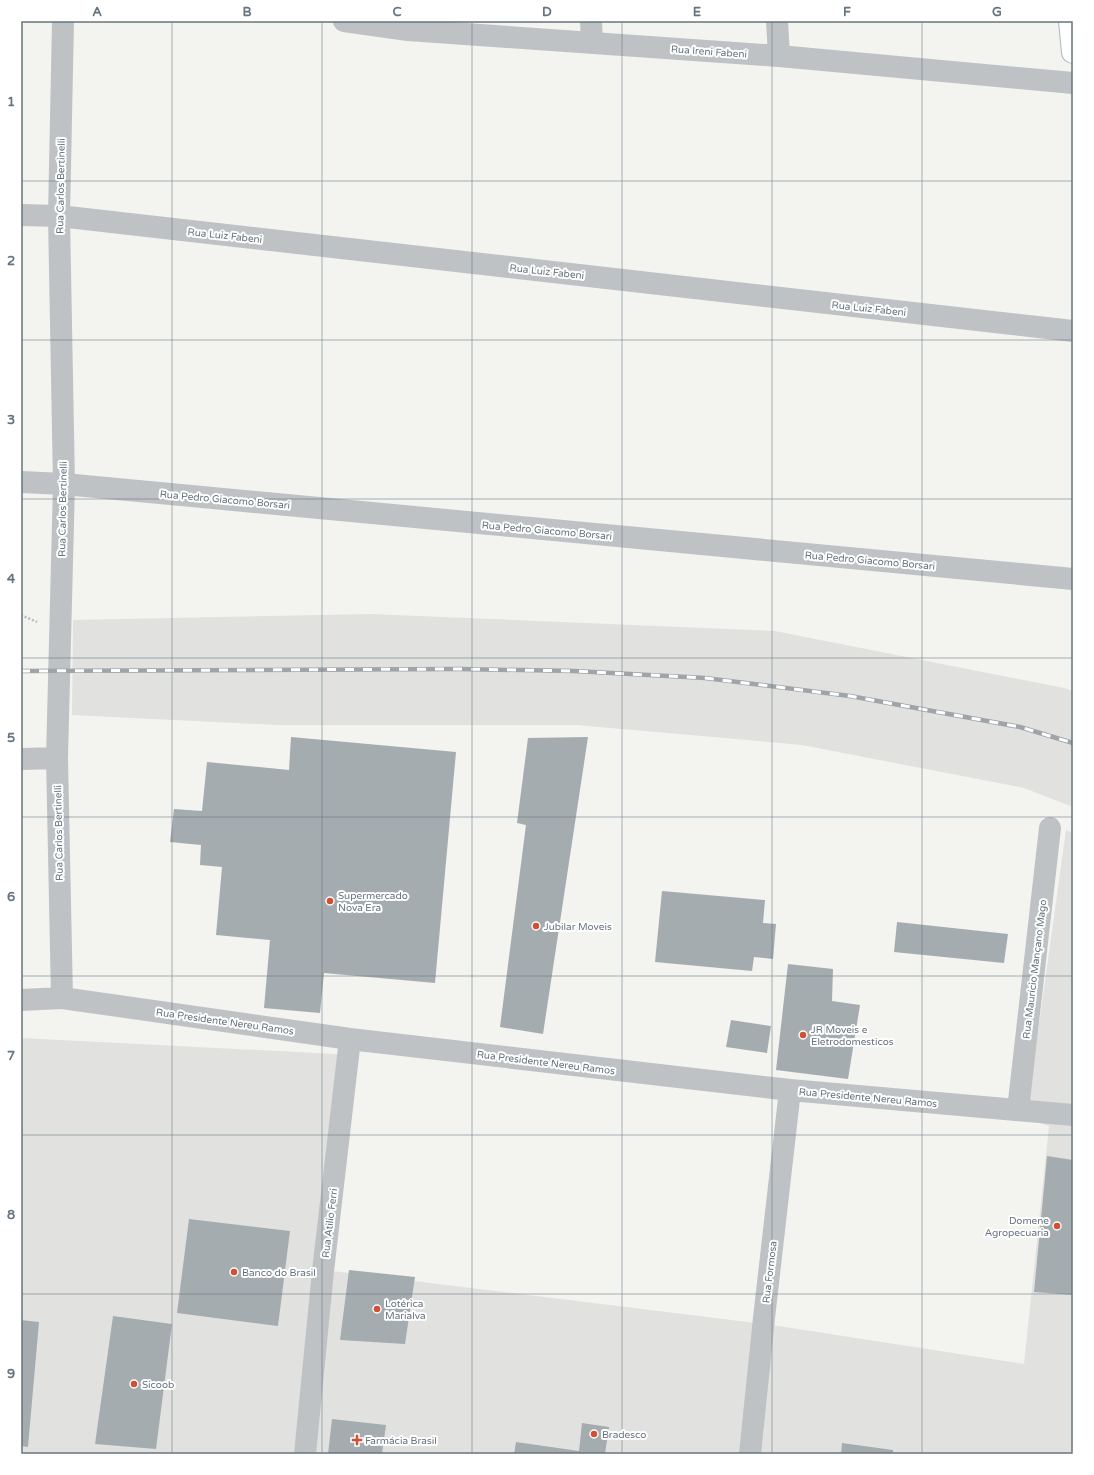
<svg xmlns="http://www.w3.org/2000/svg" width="1094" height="1475" font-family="'Varela Round',sans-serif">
<rect width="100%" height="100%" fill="#f3f3f0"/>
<path fill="#e1e2e0" d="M 371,614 L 775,631 L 1064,688 L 1073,691 L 1073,807 L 1024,788 L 802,745 L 577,725 L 278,725 L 72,715 L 73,620 Z
M 1066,830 L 1073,833 L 1073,1454 L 21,1454 L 21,1038 L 355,1055 L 332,1271 L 772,1325 L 1024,1364 L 1049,1126 L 1026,1118 Z"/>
<path fill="#a5acb0" d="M 291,737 L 456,752 L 435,983 L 324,973 L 320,1013 L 264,1008 L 270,940 L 216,935 L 222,867 L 200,865 L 201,845 L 170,842 L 174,809 L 202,811 L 207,762 L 289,770 Z
M 588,737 L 543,1034 L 500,1027 L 526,825 L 517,823 L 528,738 Z
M 662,891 L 765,900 L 763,923 L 776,924 L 773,959 L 754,957 L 752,971 L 655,962 Z
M 897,922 L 1008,934 L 1004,963 L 894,952 Z
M 788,964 L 833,969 L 832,1001 L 860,1005 L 848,1079 L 776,1070 Z
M 731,1020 L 771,1026 L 767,1053 L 726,1047 Z
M 1047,1156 L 1073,1160 L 1073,1295 L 1034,1292 Z
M 189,1219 L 290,1231 L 278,1326 L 177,1313 Z
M 349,1270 L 415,1277 L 405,1344 L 340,1340 Z
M 113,1316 L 172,1324 L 156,1449 L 95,1444 Z
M 21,1320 L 39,1322 L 28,1447 L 21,1446 Z
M 332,1419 L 386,1425 L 382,1454 L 328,1454 Z
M 582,1423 L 609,1427 L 605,1454 L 514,1454 L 516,1442 L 579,1451 Z
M 842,1443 L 893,1450 L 893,1454 L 841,1454 Z"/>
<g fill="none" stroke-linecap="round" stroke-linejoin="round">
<defs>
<path id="secondary" d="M 1070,21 L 1073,52"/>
</defs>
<use href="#secondary" stroke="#b1b6b9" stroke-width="24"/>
<path stroke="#b8bbbc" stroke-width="2.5" stroke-dasharray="2 2" stroke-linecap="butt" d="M 21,615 L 37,622"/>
<path stroke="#bfc2c5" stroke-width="22" d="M 344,21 L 408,30 L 779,56 L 1073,83
M 591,21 L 592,42
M 777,21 L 779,56
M 21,215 L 59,216 L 1073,331
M 21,482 L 64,484 L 1073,579
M 21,759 L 57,758
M 62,998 L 57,758 L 64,484 L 59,216 L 63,21
M 21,1000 L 62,998 L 350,1039 L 790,1090 L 1073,1115
M 1018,1110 L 1050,828
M 305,1454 L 323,1271 L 350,1039
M 750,1454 L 764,1318 L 790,1090"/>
<use href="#secondary" stroke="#fff" stroke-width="22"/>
<defs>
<path id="rail" d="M 21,671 L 459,669 L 574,671 L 705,678 L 850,696 L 1020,727 L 1073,743"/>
</defs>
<use href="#rail" stroke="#9ea4a8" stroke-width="4.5"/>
<use href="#rail" stroke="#fff" stroke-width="3" stroke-dasharray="9" stroke-linecap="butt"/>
</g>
<path fill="none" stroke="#65747e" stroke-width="1" stroke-opacity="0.55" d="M 172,21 L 172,1454M 322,21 L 322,1454M 472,21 L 472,1454M 622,21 L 622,1454M 772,21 L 772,1454M 922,21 L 922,1454M 21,181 L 1073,181M 21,340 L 1073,340M 21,499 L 1073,499M 21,658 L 1073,658M 21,817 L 1073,817M 21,976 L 1073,976M 21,1135 L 1073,1135M 21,1294 L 1073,1294"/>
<g fill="#d14f32" stroke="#fff" stroke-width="1.5">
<circle cx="330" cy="901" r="4"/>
<circle cx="536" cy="926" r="4"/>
<circle cx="803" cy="1035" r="4"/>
<circle cx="1057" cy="1226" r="4"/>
<circle cx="234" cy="1272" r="4"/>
<circle cx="377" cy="1309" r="4"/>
<circle cx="134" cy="1384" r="4"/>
<circle cx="594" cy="1434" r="4"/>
<path d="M355 1434h4v4h4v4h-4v4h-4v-4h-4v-4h4z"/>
</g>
<g text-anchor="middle" stroke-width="4" stroke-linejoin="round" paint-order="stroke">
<g font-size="10" fill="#65747e" stroke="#fff">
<text transform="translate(709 51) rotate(4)" y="4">Rua Ireni Fabeni</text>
<text transform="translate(60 186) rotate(-89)" y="4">Rua Carlos Bertinelli</text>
<text transform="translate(225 235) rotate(6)" y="4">Rua Luiz Fabeni</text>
<text transform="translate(547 271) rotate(6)" y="4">Rua Luiz Fabeni</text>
<text transform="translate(869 308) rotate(6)" y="4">Rua Luiz Fabeni</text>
<text transform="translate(225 499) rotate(5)" y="4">Rua Pedro Giacomo Borsari</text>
<text transform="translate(62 509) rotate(-89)" y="4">Rua Carlos Bertinelli</text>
<text transform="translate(547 530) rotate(5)" y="4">Rua Pedro Giacomo Borsari</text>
<text transform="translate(870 560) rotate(5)" y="4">Rua Pedro Giacomo Borsari</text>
<text transform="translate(58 833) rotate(-91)" y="4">Rua Carlos Bertinelli</text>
<text transform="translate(1034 969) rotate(-83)" y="4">Rua Maurício Mançano Mago</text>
<text transform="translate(225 1021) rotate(8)" y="4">Rua Presidente Nereu Ramos</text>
<text transform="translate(546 1062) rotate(7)" y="4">Rua Presidente Nereu Ramos</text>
<text transform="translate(868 1097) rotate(5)" y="4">Rua Presidente Nereu Ramos</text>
<text transform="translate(329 1223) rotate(-83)" y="4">Rua Atilio Ferri</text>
<text transform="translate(769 1272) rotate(-83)" y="4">Rua Formosa</text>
</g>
<g font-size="10" fill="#65747e" stroke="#fff" text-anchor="start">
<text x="338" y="899">Supermercado<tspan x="338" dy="12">Nova Era</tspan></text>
<text x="544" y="930">Jubilar Moveis</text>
<text x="811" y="1033">JR Moveis e<tspan x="811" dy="12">Eletrodomesticos</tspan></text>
<text x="1049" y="1224" text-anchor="end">Domene<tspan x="1049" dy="12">Agropecuaria</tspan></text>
<text x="242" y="1276">Banco do Brasil</text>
<text x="385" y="1307">Lotérica<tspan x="385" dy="12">Marialva</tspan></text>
<text x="142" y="1388">Sicoob</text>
<text x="602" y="1438">Bradesco</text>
<text x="365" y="1444">Farmácia Brasil</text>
</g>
</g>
<rect width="1094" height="1475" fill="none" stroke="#ffffff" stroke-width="44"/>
<rect x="22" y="22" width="1050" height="1431" fill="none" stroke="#65747e" stroke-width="1.5"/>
<g font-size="13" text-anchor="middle" font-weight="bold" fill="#65747e">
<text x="97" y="16">A</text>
<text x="247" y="16">B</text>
<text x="397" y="16">C</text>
<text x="547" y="16">D</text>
<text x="697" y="16">E</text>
<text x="847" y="16">F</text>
<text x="997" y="16">G</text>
<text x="11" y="106">1</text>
<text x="11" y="265">2</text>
<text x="11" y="424">3</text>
<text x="11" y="583">4</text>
<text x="11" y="742">5</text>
<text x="11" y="901">6</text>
<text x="11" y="1060">7</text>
<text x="11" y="1219">8</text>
<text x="11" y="1378">9</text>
</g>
</svg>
